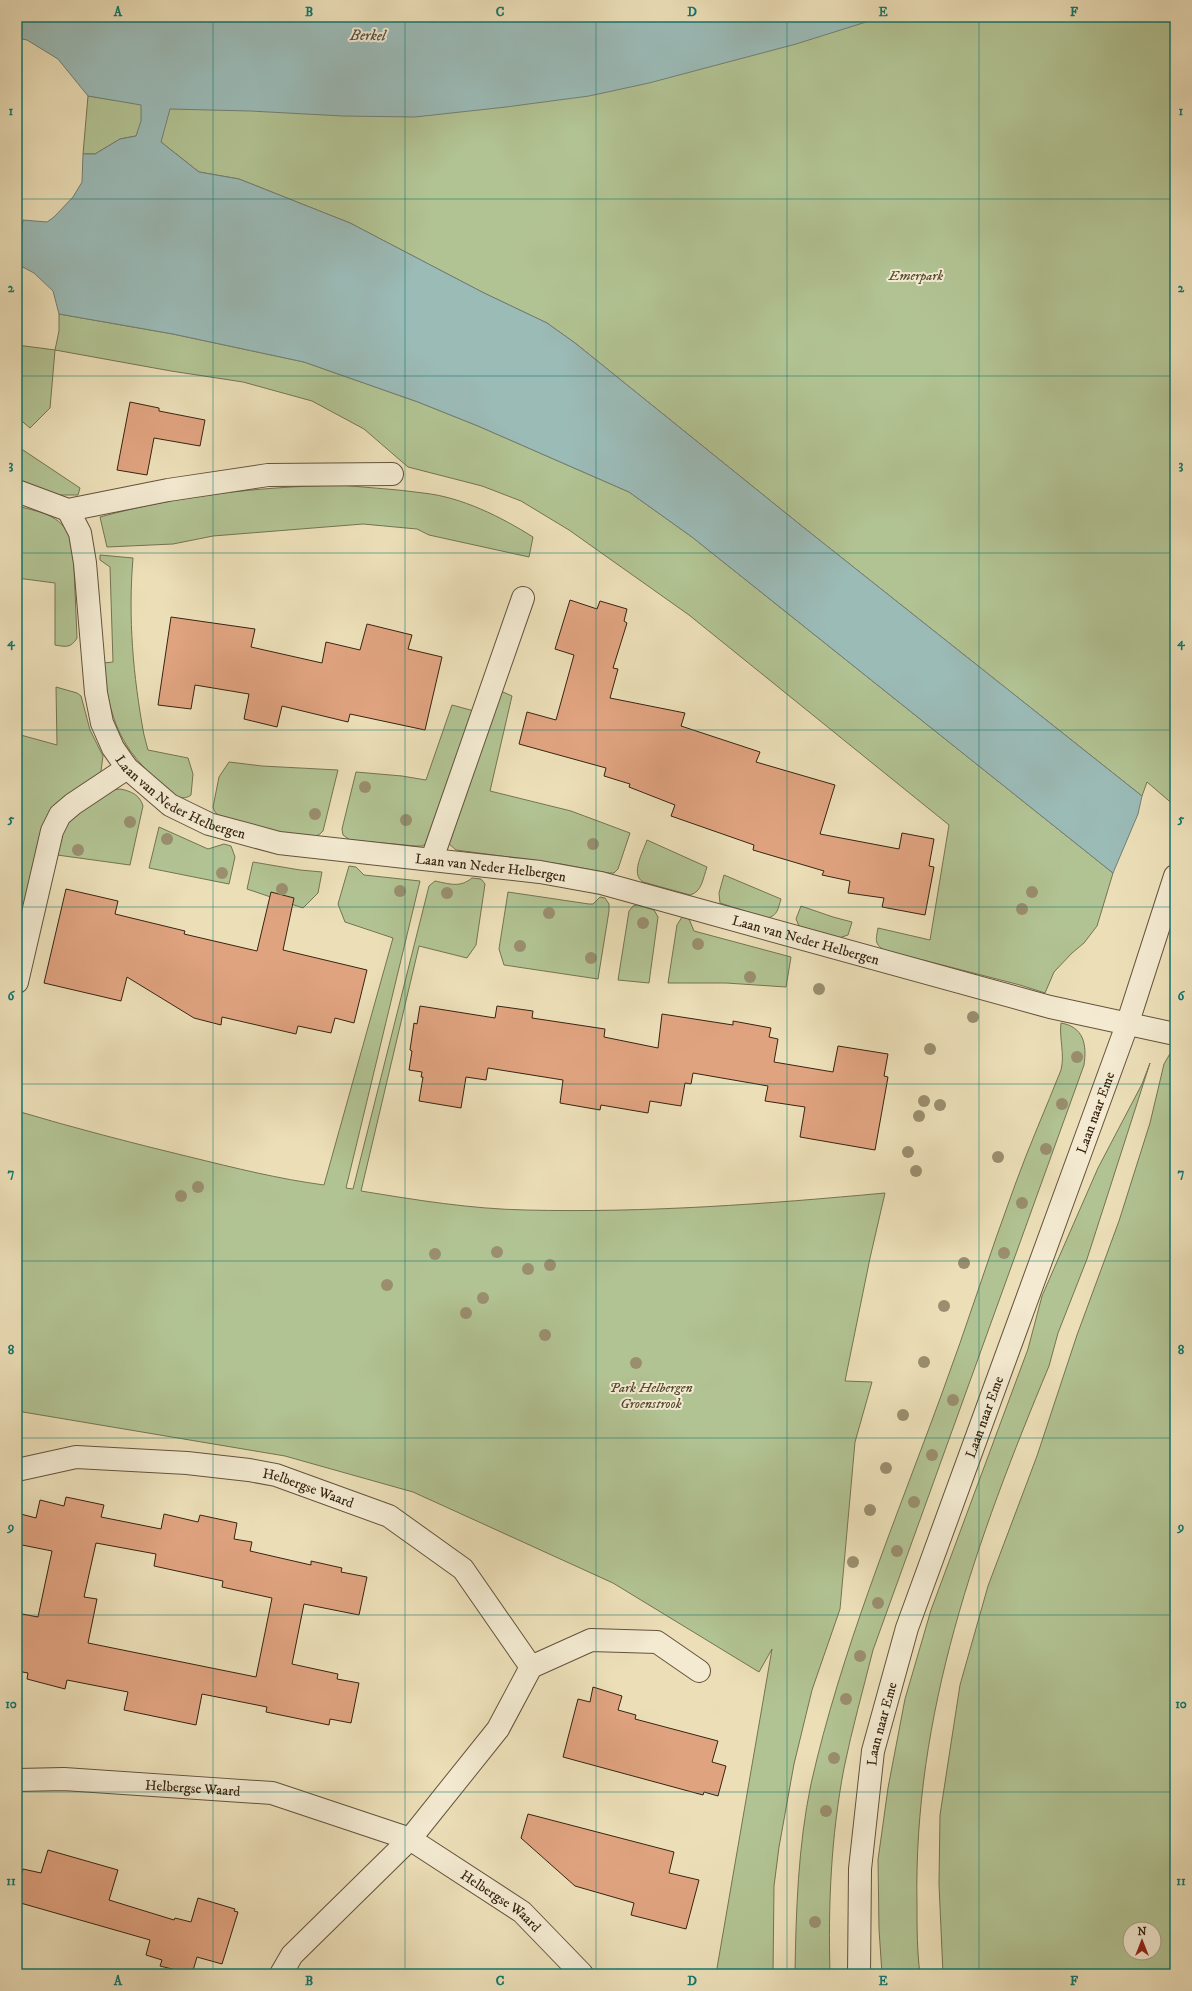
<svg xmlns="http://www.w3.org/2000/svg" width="1192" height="1991" font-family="'IM FELL DW Pica',serif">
<rect width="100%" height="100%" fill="#ecdfb8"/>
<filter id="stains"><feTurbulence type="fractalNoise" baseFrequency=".005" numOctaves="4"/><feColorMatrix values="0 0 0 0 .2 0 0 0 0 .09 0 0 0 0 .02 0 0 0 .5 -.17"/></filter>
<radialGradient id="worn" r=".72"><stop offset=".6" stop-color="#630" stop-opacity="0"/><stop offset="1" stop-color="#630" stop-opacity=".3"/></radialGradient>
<path fill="#b2c393" stroke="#747452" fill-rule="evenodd" d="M 122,17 L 1175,17 L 1175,806 L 1147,782 L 1142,796 L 803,527 L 575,343 L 547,323 L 484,293 L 350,223 L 239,179 L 199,172 L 161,142 L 138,132 L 136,136 L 120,139 L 95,154 L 83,154 L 88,96 L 114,100 Z
M 59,314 L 173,334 L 304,362 L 418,402 L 478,426 L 629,492 L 692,537 L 1113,873 L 1097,926 L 1084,943 L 1072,953 L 1054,972 L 1045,993 L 1020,985 L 884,950 C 874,944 876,939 878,928 L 930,940 L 949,825 L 689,615 L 569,530 L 521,501 L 482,486 L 408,467 L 364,429 L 312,401 L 243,382 L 171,371 L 55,350 L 50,408 L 30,428 L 17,417 L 17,345 L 55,350 L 59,331 Z
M 17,446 L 80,488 L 78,495 L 58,495 L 17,485 Z
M 341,485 C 369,488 396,489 423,493 C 462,497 501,517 533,537 L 529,557 L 429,535 L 417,529 L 363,524 L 213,536 L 173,544 L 107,547 L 100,517 C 181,495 258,487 341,485 Z
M 17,506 C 44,513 64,515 73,545 L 77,638 C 71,648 66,647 55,645 L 55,583 L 17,578 Z
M 100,555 L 133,558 C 128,617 133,676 144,735 L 148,750 L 188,758 L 193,774 L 191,795 C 182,802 172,794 165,787 C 119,748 110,721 103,663 L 113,662 L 110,567 L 100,560 Z
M 56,687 L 77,693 L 81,696 L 90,730 L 103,756 L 101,771 L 97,779 L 64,802 L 21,917 L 17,920 L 17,863 L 20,850 L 17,849 L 17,734 L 57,745 Z
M 503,692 L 512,696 L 490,791 L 571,811 L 630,833 L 618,869 L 614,873 L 608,873 L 561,864 L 456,850 L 448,843 L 499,693 Z
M 452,705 L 474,711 L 427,843 L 422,846 L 416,846 L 350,840 L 343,835 L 342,829 L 356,772 L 402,776 L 426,780 Z
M 229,762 L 262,766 L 338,770 L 323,831 C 320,834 319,835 315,836 C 300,838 236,823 220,816 C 216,814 214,811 213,807 L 219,777 Z
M 120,789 C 131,791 140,795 143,806 L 130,865 L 57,855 L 66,822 L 112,790 Z
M 159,827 L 208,849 L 224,844 L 231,846 L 235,857 L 229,884 L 149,868 Z
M 647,840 L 707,867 C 703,878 702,892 690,895 L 643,882 C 630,874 643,852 647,840 Z
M 253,862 L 300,870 L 322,872 L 318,893 L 303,908 L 247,889 Z
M 349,866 L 356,867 L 364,875 L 420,881 L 346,1188 L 353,1189 L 429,886 L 435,881 C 450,884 460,888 472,878 L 481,879 L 485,884 L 476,945 L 467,958 L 419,946 L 361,1191 C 416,1200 471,1209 526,1210 C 646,1213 766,1204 885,1193 L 870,1258 L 845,1381 L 872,1382 L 855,1442 L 840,1609 L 812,1690 L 794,1764 L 779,1847 L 774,1886 L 773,1974 L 716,1974 L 772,1649 L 759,1672 L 613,1583 L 413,1492 L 285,1456 L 17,1411 L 17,1111 C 74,1128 132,1143 190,1157 C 235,1168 279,1179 324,1185 L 393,938 L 345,922 L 338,904 Z
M 724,875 L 781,899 C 778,908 778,916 767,918 L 720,903 L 719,893 Z
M 508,892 L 589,904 L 593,904 L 600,897 L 605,898 L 609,904 L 609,911 L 598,979 L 504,965 L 499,949 Z
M 637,905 L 654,910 L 658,917 L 649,983 L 618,980 L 629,911 L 633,906 Z
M 801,906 L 833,917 L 852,922 L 848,935 L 839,938 L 799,926 L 796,919 Z
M 682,917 L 689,919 L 694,931 L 791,957 L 786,987 L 726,983 L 668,983 L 677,925 Z
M 1061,1023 C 1084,1027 1087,1045 1084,1065 L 873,1650 C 863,1690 852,1729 844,1768 C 831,1836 828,1906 830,1974 L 795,1974 C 796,1911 798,1846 811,1784 C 841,1651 894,1524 941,1396 C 967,1326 989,1255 1015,1185 C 1029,1146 1046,1108 1061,1070 C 1065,1054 1059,1039 1061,1023 Z
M 1175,1045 L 1175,1974 L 943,1974 L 939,1884 L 940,1815 L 960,1685 L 988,1586 L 1037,1456 L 1077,1335 L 1119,1221 L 1150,1123 L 1164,1064 ZM 1130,1929 L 1154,1929 L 1154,1953 L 1130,1953 Z
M 1150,1063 L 1087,1259 L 1058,1333 L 1049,1366 C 977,1539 913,1714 917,1905 C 917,1928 917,1951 920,1974 L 882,1974 L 879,1929 L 878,1860 L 888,1788 L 905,1699 L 931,1610 L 1028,1349 L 1042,1296 L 1098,1168 L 1142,1084 Z"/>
<path fill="#9bbbb7" stroke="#737f75" d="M 17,17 L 882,17 L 796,44 L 649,83 L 589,96 L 506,107 L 415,117 L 343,116 L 250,111 L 170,109 L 161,142 L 199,172 L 239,179 L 350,223 L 484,293 L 547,323 L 575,343 L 803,527 L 1142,796 L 1138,814 L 1113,873 L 692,537 L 629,492 L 478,426 L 418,402 L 304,362 L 173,334 L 59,314 L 53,291 L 34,273 L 17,264 L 23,220 L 47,222 L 54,217 L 73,197 L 82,182 L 83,154 L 95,154 L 120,139 L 136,136 L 141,121 L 141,105 L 88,96 L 58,59 L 27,40 L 17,38 Z"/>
<path fill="#e0a380" stroke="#372412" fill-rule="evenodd" d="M 130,402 L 159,408 L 159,411 L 205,420 L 200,446 L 154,438 L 147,475 L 117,470 Z
M 570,600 L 597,609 L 600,601 L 627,609 L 624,621 L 627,623 L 613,668 L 618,669 L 610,698 L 685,713 L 681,726 L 760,752 L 756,762 L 835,785 L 820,834 L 899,849 L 902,833 L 934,839 L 929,866 L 934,867 L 925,915 L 882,907 L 884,898 L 848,893 L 850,881 L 822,875 L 824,871 L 753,850 L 754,845 L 671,816 L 675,805 L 629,787 L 630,784 L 604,776 L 606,768 L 519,744 L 527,712 L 556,720 L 574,655 L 555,649 Z
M 171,617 L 255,629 L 251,647 L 322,663 L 326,642 L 360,650 L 367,624 L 412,635 L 408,649 L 442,657 L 425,730 L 350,714 L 348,722 L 282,706 L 277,727 L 244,719 L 249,694 L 195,685 L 191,709 L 158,705 Z
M 66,889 L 118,901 L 115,914 L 185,931 L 184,934 L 257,951 L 271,892 L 294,898 L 283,950 L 367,970 L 354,1023 L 335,1018 L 331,1033 L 298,1026 L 296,1034 L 222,1017 L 221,1025 L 194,1018 L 127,977 L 121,1001 L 44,983 Z
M 420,1006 L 495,1018 L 497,1006 L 533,1011 L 532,1018 L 605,1029 L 604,1037 L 658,1048 L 662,1014 L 733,1025 L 733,1021 L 771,1028 L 769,1037 L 778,1039 L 774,1062 L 833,1072 L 838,1046 L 888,1054 L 884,1076 L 888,1077 L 875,1150 L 800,1137 L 805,1107 L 765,1101 L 768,1086 L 693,1073 L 691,1084 L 685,1083 L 681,1106 L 650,1101 L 648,1113 L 601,1105 L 600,1110 L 560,1103 L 563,1080 L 488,1068 L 486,1080 L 466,1077 L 461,1108 L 419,1101 L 423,1077 L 421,1077 L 422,1072 L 409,1070 L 412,1051 L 410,1050 L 414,1023 L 417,1024 Z
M 66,1497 L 104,1505 L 101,1517 L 161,1529 L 164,1514 L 198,1522 L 200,1515 L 237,1523 L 234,1539 L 252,1542 L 250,1551 L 311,1565 L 311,1561 L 342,1568 L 341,1572 L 367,1577 L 359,1615 L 304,1604 L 292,1664 L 338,1674 L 337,1679 L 359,1683 L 351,1723 L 330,1719 L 329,1725 L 266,1712 L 267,1707 L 202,1694 L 196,1725 L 124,1710 L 128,1692 L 67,1680 L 65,1689 L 27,1679 L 28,1673 L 17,1671 L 17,1613 L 38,1617 L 52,1551 L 17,1544 L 17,1513 L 36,1518 L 40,1500 L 64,1506 ZM 96,1543 L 156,1554 L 154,1566 L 223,1581 L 222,1587 L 272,1598 L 256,1677 L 88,1643 L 97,1599 L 84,1597 Z
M 593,1687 L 622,1696 L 618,1710 L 636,1715 L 635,1719 L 718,1741 L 712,1762 L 726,1766 L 718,1796 L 704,1792 L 703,1795 L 563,1757 L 578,1699 L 590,1702 Z
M 528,1814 L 674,1852 L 669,1873 L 699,1880 L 686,1929 L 631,1915 L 634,1903 L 575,1886 L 521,1838 Z
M 48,1850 L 118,1870 L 109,1900 L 174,1920 L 175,1918 L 191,1922 L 198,1898 L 235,1909 L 234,1911 L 238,1912 L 222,1964 L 197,1957 L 192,1974 L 160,1966 L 162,1960 L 146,1955 L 150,1940 L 17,1902 L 17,1889 L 23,1869 L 41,1873 Z"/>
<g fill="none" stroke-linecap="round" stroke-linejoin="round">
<defs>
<g id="minor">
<path d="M 17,491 L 68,510 L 168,490 L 268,475 L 392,474"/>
<path id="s1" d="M 68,510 L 80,533 L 85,563 L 96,693 L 102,723 L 113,748 L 127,768 L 170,805 L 209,824 L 279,843 L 540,872 L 601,883 L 1050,1007 L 1175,1034"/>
<path d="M 432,859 L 523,598"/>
<path d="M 17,982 L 52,831 L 60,815 L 73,804 L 127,768"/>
<path id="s2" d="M 17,1470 L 76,1457 L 187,1463 L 249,1470 L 276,1475 L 389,1516 L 463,1569 L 531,1667"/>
<path id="s3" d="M 17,1780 L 64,1779 L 272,1793 L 410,1839 L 522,1912 L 582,1974"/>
<path d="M 281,1974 L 292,1955 L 410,1839 L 498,1729 L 531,1667 L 591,1640 L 657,1642 L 699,1671"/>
<path id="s4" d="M 859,1974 L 860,1869 L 873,1751 L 907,1628 L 1127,1025 L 1175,876"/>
</g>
</defs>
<use href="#minor" stroke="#64533c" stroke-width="24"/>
<use href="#minor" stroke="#f3ead1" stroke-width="22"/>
</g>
<g fill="#9a8e6e">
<circle cx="365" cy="787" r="6"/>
<circle cx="315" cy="814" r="6"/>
<circle cx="406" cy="820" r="6"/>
<circle cx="130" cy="822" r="6"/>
<circle cx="167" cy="839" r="6"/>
<circle cx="593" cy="844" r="6"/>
<circle cx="78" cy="850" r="6"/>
<circle cx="222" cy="873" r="6"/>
<circle cx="282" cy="889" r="6"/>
<circle cx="400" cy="891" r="6"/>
<circle cx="1032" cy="892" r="6"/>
<circle cx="447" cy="893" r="6"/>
<circle cx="1022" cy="909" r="6"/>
<circle cx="549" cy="913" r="6"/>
<circle cx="643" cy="923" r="6"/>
<circle cx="698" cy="944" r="6"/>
<circle cx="520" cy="946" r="6"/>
<circle cx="591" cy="958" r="6"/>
<circle cx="750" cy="977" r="6"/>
<circle cx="819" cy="989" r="6"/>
<circle cx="973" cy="1017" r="6"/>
<circle cx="930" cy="1049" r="6"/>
<circle cx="1077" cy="1057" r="6"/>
<circle cx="924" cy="1101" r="6"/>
<circle cx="1062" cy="1104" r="6"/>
<circle cx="940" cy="1105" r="6"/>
<circle cx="919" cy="1116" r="6"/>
<circle cx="1046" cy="1149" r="6"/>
<circle cx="908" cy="1152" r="6"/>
<circle cx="998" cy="1157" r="6"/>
<circle cx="916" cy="1171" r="6"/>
<circle cx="198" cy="1187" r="6"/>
<circle cx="181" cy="1196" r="6"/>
<circle cx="1022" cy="1203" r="6"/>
<circle cx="497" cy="1252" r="6"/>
<circle cx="1004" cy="1253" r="6"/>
<circle cx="435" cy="1254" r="6"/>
<circle cx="964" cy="1263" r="6"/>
<circle cx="550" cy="1265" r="6"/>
<circle cx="528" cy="1269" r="6"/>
<circle cx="387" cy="1285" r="6"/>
<circle cx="483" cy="1298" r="6"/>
<circle cx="944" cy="1306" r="6"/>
<circle cx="466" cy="1313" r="6"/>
<circle cx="545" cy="1335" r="6"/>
<circle cx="924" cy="1362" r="6"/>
<circle cx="636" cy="1363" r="6"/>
<circle cx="953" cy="1400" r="6"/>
<circle cx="903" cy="1415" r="6"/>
<circle cx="932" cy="1455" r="6"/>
<circle cx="886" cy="1468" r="6"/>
<circle cx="914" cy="1502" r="6"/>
<circle cx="870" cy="1510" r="6"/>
<circle cx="897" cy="1551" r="6"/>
<circle cx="853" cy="1562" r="6"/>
<circle cx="878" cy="1603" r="6"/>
<circle cx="860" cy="1656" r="6"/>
<circle cx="846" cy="1699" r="6"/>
<circle cx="834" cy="1758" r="6"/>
<circle cx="826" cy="1811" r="6"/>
<circle cx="815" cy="1922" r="6"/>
</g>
<path fill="none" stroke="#0f766e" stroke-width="1" stroke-opacity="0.55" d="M 213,17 L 213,1974M 405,17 L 405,1974M 596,17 L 596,1974M 787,17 L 787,1974M 979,17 L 979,1974M 17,199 L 1175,199M 17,376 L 1175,376M 17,553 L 1175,553M 17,730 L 1175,730M 17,907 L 1175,907M 17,1084 L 1175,1084M 17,1261 L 1175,1261M 17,1438 L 1175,1438M 17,1615 L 1175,1615M 17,1792 L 1175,1792"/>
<g text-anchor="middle" stroke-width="4" stroke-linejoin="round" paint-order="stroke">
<g font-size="14" font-style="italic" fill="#564c32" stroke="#f3ead1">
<text x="916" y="280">Emerpark</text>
<text x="651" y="1392">Park Helbergen<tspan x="651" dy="16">Groenstrook</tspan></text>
</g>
<g font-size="14" fill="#372412" stroke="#f3ead1">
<text dy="5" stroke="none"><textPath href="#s1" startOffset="331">Laan van Neder Helbergen</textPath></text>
<text dy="5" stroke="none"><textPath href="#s1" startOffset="655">Laan van Neder Helbergen</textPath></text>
<text dy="5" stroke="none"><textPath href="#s1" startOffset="979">Laan van Neder Helbergen</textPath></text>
<text dy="5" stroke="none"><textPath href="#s4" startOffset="900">Laan naar Eme</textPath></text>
<text dy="5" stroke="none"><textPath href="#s4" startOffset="576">Laan naar Eme</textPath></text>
<text dy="5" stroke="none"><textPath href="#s2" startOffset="296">Helbergse Waard</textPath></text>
<text dy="5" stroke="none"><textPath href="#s4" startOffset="252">Laan naar Eme</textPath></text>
<text dy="5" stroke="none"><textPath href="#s3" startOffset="176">Helbergse Waard</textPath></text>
<text dy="5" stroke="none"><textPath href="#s3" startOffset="511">Helbergse Waard</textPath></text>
</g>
<g font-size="15" font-style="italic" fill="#555144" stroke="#f3ead1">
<text transform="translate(368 35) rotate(1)" y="5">Berkel</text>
</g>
</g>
<rect width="1192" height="1991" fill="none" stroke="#ecdfb8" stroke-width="44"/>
<g transform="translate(1142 1941)"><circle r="19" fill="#f3ead1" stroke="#a89b85"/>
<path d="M0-3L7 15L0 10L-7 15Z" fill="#8f2418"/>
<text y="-6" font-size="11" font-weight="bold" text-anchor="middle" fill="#372412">N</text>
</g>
<rect x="22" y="22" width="1148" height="1947" fill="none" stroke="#0f766e" stroke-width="1.5"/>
<g font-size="13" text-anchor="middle" font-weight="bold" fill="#0f766e">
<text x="118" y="16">A</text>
<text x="309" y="16">B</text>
<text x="500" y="16">C</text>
<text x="692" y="16">D</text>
<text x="883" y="16">E</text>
<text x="1074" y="16">F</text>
<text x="11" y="115">1</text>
<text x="1181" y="115">1</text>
<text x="11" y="292">2</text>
<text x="1181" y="292">2</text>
<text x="11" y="469">3</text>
<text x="1181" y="469">3</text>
<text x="11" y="646">4</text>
<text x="1181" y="646">4</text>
<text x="11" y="823">5</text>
<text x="1181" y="823">5</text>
<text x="11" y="1000">6</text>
<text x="1181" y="1000">6</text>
<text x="11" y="1177">7</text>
<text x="1181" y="1177">7</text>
<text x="11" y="1354">8</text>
<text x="1181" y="1354">8</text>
<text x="11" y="1531">9</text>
<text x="1181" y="1531">9</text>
<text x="11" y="1708">10</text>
<text x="1181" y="1708">10</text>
<text x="11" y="1885">11</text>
<text x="1181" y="1885">11</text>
<text x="118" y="1985">A</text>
<text x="309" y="1985">B</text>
<text x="500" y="1985">C</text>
<text x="692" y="1985">D</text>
<text x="883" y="1985">E</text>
<text x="1074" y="1985">F</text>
</g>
<rect width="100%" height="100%" filter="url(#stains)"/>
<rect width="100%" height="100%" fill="url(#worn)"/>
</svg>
